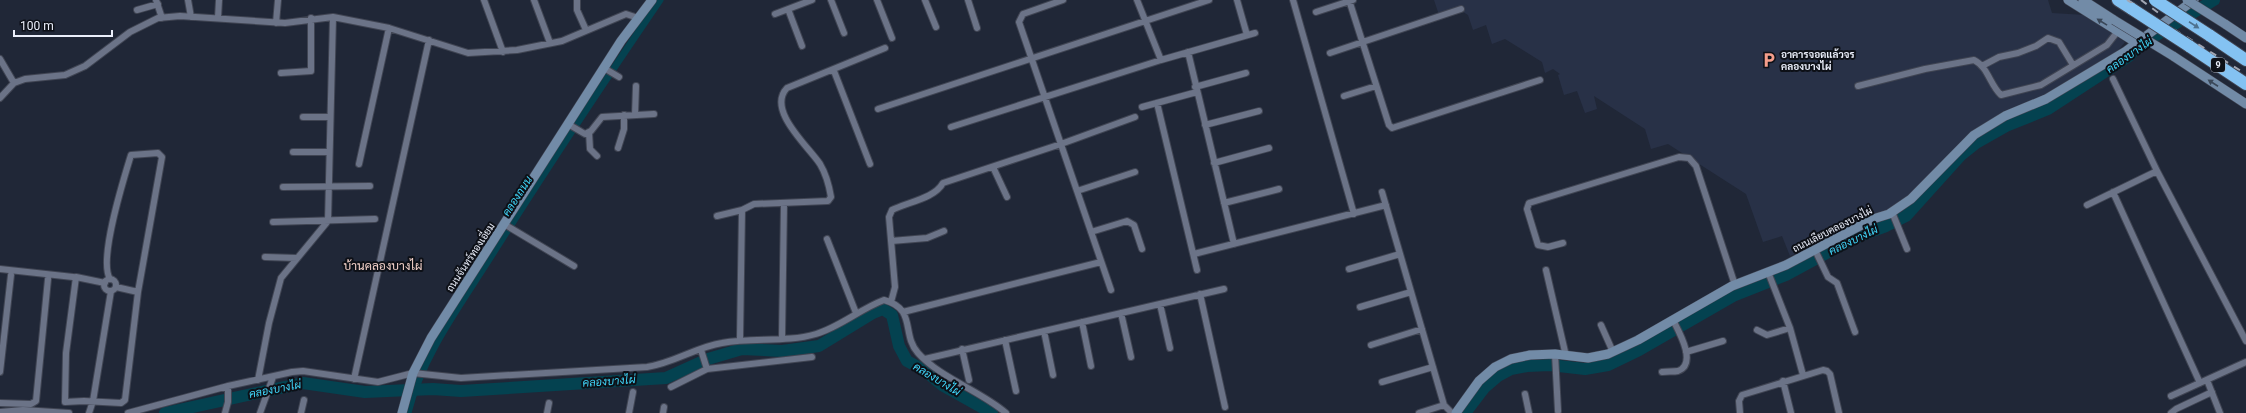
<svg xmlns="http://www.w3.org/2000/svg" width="2246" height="413" font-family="Roboto,Sarabun,sans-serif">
<rect width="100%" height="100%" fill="#202737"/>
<path fill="#283147" d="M 1434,0 L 2048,0 L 2052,13 L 2085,15 L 2125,42 L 2117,52 L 2042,98 L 1969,135 L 1897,207 L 1863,221 L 1790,256 L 1782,236 L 1763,242 L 1746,194 L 1668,144 L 1651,149 L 1645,129 L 1594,96 L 1597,109 L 1585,113 L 1577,91 L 1564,95 L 1558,75 L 1560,74 L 1553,69 L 1545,73 L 1542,62 L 1505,39 L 1492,44 L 1486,25 L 1473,30 L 1468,15 L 1457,8 L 1439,15 Z"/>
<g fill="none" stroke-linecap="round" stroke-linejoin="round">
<path stroke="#044250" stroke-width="7" d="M 408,413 C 422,356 459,307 490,258 C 545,171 602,85 660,0"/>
<path stroke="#044250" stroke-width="12" d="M 165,413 L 303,383 L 365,392 L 433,389 L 461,391 L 666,378 L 708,359 L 742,349 L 782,351 L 819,346 L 873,313 L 883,309 L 892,315 L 899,346 L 907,361 L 924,370 L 942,385 L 992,413
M 1465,413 L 1484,388 L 1498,376 L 1511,369 L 1527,366 L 1550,365 L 1585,369 L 1608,365 L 1639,350 L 1733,296 L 1786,275 L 1856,237 L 1886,226 L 1906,216 L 1961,155 L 1976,143 L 2006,126 L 2048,109 L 2129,56 L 2137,47 L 2214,0"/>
<defs>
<path id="street" d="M 156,0 L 162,18
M 188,0 L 191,17
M 484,0 L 503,52
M 534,0 L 550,43
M 577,0 L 577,10 L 586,30
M 831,0 L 844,33
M 877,0 L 892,38
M 925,0 L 936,27
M 968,0 L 977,28
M 1063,0 L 1023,14 L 1019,22 L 1111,290
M 1137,0 L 1161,60
M 1237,0 L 1247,35
M 1293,0 L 1354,214
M 1349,0 L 1389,125 L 1392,128 L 1540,80
M 788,9 L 802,46
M 137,10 L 158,4
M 1316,12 L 1353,0
M 775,14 L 812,0
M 218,18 L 219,0
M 276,23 L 278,0
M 1188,52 L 1234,244
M 1330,53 L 1461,9
M 0,59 L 14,83
M 1982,66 L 1999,57 L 2018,53 L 2036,46 L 2048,38 L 2059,42 L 2073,65
M 604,68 L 619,77
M 834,71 L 870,164
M 281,73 L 311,71 L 311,18
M 2113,79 L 2157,171 L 2246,341
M 1858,86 L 1925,69 L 1974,60 C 1988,67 1990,85 2001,95 L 2041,85 L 2107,45 L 2118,31
M 1195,87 L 1246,73
M 1344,96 L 1376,86
M 0,98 L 14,83 L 25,79 L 65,75 L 85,66 L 130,32 L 158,18 L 180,16 L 285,23 L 333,17 L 389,28 L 468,53 L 517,50 L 562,41 L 626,14 L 638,18
M 1157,103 L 1197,270
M 1142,107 L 1197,92
M 878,109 L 1209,0
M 635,115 L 636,86
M 303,117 L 330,117
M 568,124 L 585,134 L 591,131 L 602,117 L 654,114
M 1205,125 L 1259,111
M 951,127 L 1161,60 L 1255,33
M 589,132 L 590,149 L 597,156
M 618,148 L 624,129 L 624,115
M 293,152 L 329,152
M 1214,163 L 1269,148
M 359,164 L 389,28
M 993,167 L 1007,197
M 283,187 L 370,186
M 1077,191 L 1135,172
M 1382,192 L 1444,405 L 1452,413
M 2113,192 L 2200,383
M 1224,203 L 1279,189
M 2087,205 L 2157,171
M 1892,212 L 1907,249
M 717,216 L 742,210 L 754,204 L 828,201 L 831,197 C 829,185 826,174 820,164 C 809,147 766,110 787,88 L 885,48
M 273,222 L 375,219
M 504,224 L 574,266
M 1091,232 L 1127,221 L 1134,225 L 1142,249
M 827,239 L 856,313
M 891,241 L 927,238 L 944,231
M 1563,243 L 1548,247 L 1538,245 L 1527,209 L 1529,203 L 1679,157 L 1689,158 L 1696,166 L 1735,285
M 1815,250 L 1828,277 L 1837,283 L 1855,332
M 1194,254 L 1386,205
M 265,257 L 297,258
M 0,269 L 73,277
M 1349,269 L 1400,254
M 1546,270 L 1566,356
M 1768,272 L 1790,328 L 1803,375
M104 285a6 6 0 1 1 12 0a6 6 0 1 1-12 0Z
M 105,283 L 76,277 L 66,353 L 65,402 L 84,401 L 121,403 L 125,400 L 138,292 L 162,157 L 158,153 L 131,155 C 124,178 98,260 110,279
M 116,287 L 138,292
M 1200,294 L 1225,407
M 891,302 L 895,287 L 889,217 L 892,210 C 907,202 934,199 943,183 L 1061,144 L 1135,117
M 1160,304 L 1170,348
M 1360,307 L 1411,292
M 903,312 L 1101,262
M 1121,313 L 1131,357
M 1082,322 L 1091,366
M 1601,325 L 1613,352
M 1757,330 L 1767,335 L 1790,328
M 1044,331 L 1053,375
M 782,338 L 784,203
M 740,339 L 742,210
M 1005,340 L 1016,391
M 1371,345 L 1422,329
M 962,349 L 969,380
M 701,350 L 707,369 L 812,357
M 1686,352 L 1723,341
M 1555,354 L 1558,411
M 925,359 L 1224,289
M 0,372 L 11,275
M 1662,372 C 1667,371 1673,372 1678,371 C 1698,364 1678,330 1673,320
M 354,379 L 429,40
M 258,380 L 269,323 L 281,278 L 328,221 L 333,17
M 2207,380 L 2220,413
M 1783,381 L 1791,413
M 1382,382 L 1433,367
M 671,387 L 707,369
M 1525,394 L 1529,413
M 2171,396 L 2246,362
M 0,403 L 31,404 L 36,401 L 48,279
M 0,412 L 23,410 L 69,413
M 89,413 L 93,401 L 111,291
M 128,413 L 228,386 L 292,372 L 303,371 L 378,382 L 413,373 L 461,378 L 647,367 C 674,363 696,347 722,343 C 753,337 786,343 816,334 C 840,327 860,309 884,300 C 917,309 901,334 918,353 C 940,378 981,391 1006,413
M 225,413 L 228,402 L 228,386
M 260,413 L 273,377
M 301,413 L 304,400
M 547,413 L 549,403
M 629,413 L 633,392
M 663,413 L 664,407
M 1419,413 L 1444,405
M 1740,413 L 1739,401 L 1742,395 L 1823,370 L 1827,371 L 1830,374 L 1839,413
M 2171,413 L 2176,409 L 2212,392"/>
<path id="secondary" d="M 2068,0 L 2135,42
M 2083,0 L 2114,20
M 2225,24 L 2246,38
M 2173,56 L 2246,104
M 402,413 L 413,373 L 431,338 L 621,41 L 652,0
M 1456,413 L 1479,381 L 1495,367 L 1511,359 L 1530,355 L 1555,354 L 1588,358 L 1608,354 L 1638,340 L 1732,286 L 1786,265 L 1873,219 L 1889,214 L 1911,199 L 1974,135 L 2005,116 L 2046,99 L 2126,51 L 2194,0"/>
<path id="highway" d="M 2118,0 L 2132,9
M 2209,35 L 2246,60
M 2189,46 L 2246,84"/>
</defs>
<use href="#street" stroke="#404553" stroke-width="8"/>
<use href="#secondary" stroke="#404553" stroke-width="10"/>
<use href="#highway" stroke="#404553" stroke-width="14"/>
<use href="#street" stroke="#6b7387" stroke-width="6"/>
<use href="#secondary" stroke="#728ba7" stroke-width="9"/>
<use href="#highway" stroke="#84c2f2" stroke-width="12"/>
<path stroke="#a1a6b3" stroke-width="2" stroke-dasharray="7 7" stroke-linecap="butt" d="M 2127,0 L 2246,74
M 2141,0 L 2160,14"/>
<defs>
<path id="secondary-bridge" d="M 2187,0 L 2225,24
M 2114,20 L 2173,56"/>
<path id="highway-bridge" d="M 2155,0 L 2209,35
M 2132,9 L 2189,46"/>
</defs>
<use href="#secondary-bridge" stroke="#404553" stroke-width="10" stroke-linecap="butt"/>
<use href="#highway-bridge" stroke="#404553" stroke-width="14" stroke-linecap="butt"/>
<use href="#secondary-bridge" stroke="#728ba7" stroke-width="9"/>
<use href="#highway-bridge" stroke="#84c2f2" stroke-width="12"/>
</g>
<defs><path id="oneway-solid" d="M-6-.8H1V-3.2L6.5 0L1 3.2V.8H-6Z"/></defs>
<g fill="#3a4758">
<use href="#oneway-solid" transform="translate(2102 22) rotate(-148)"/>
<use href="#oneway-solid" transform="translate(2213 83) rotate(-147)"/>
</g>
<use fill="#4e728f" href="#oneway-solid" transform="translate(2194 25) rotate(33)"/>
<defs>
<symbol id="parking-bare" viewBox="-9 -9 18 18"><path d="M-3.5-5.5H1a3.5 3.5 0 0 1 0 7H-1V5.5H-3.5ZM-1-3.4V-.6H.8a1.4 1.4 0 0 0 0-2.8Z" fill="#f49d8b" stroke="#0d1017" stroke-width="2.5" paint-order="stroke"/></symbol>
</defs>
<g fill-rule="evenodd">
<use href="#parking-bare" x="1758" y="49" width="22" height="22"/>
</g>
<g text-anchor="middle" stroke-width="4" stroke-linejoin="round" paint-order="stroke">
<rect fill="#0d1017" stroke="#a8acb7" stroke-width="1" x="2211" y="58" width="14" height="14" rx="3"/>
<g font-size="9" font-weight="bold" fill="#ebeffb">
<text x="2218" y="68">9</text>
</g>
<g font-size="10" font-weight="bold" fill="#ebeffb" stroke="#0d1017" text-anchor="start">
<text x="1781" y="58">อาคารจอดแล้วจร<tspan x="1781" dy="12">คลองบางไผ่</tspan></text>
</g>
<g font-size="10" fill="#ebeffb" stroke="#0d1017">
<text transform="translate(1832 229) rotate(-27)" y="4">ถนนเลียบคลองบางไผ่</text>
<text transform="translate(470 257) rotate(-57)" y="4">ถนนจันทร์ทองเอี่ยม</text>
</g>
<g font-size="11" font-style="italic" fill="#40d7fb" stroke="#0d1017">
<text transform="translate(2129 55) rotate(-35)" y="4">คลองบางไผ่</text>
<text transform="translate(517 196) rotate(-57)" y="4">คลองถนน</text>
<text transform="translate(1853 240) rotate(-26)" y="4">คลองบางไผ่</text>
<text transform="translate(937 379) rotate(31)" y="4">คลองบางไผ่</text>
<text transform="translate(609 381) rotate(-4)" y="4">คลองบางไผ่</text>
<text transform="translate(275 389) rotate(-11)" y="4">คลองบางไผ่</text>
</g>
<g font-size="12" fill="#f5d3cb" stroke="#0d1017">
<text x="383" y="270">บ้านคลองบางไผ่</text>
</g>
</g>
<path d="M14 30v6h98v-6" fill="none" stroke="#ebeffb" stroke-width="2"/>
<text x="20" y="30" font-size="12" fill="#ebeffb" stroke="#0d1017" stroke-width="3" paint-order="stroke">100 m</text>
</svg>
